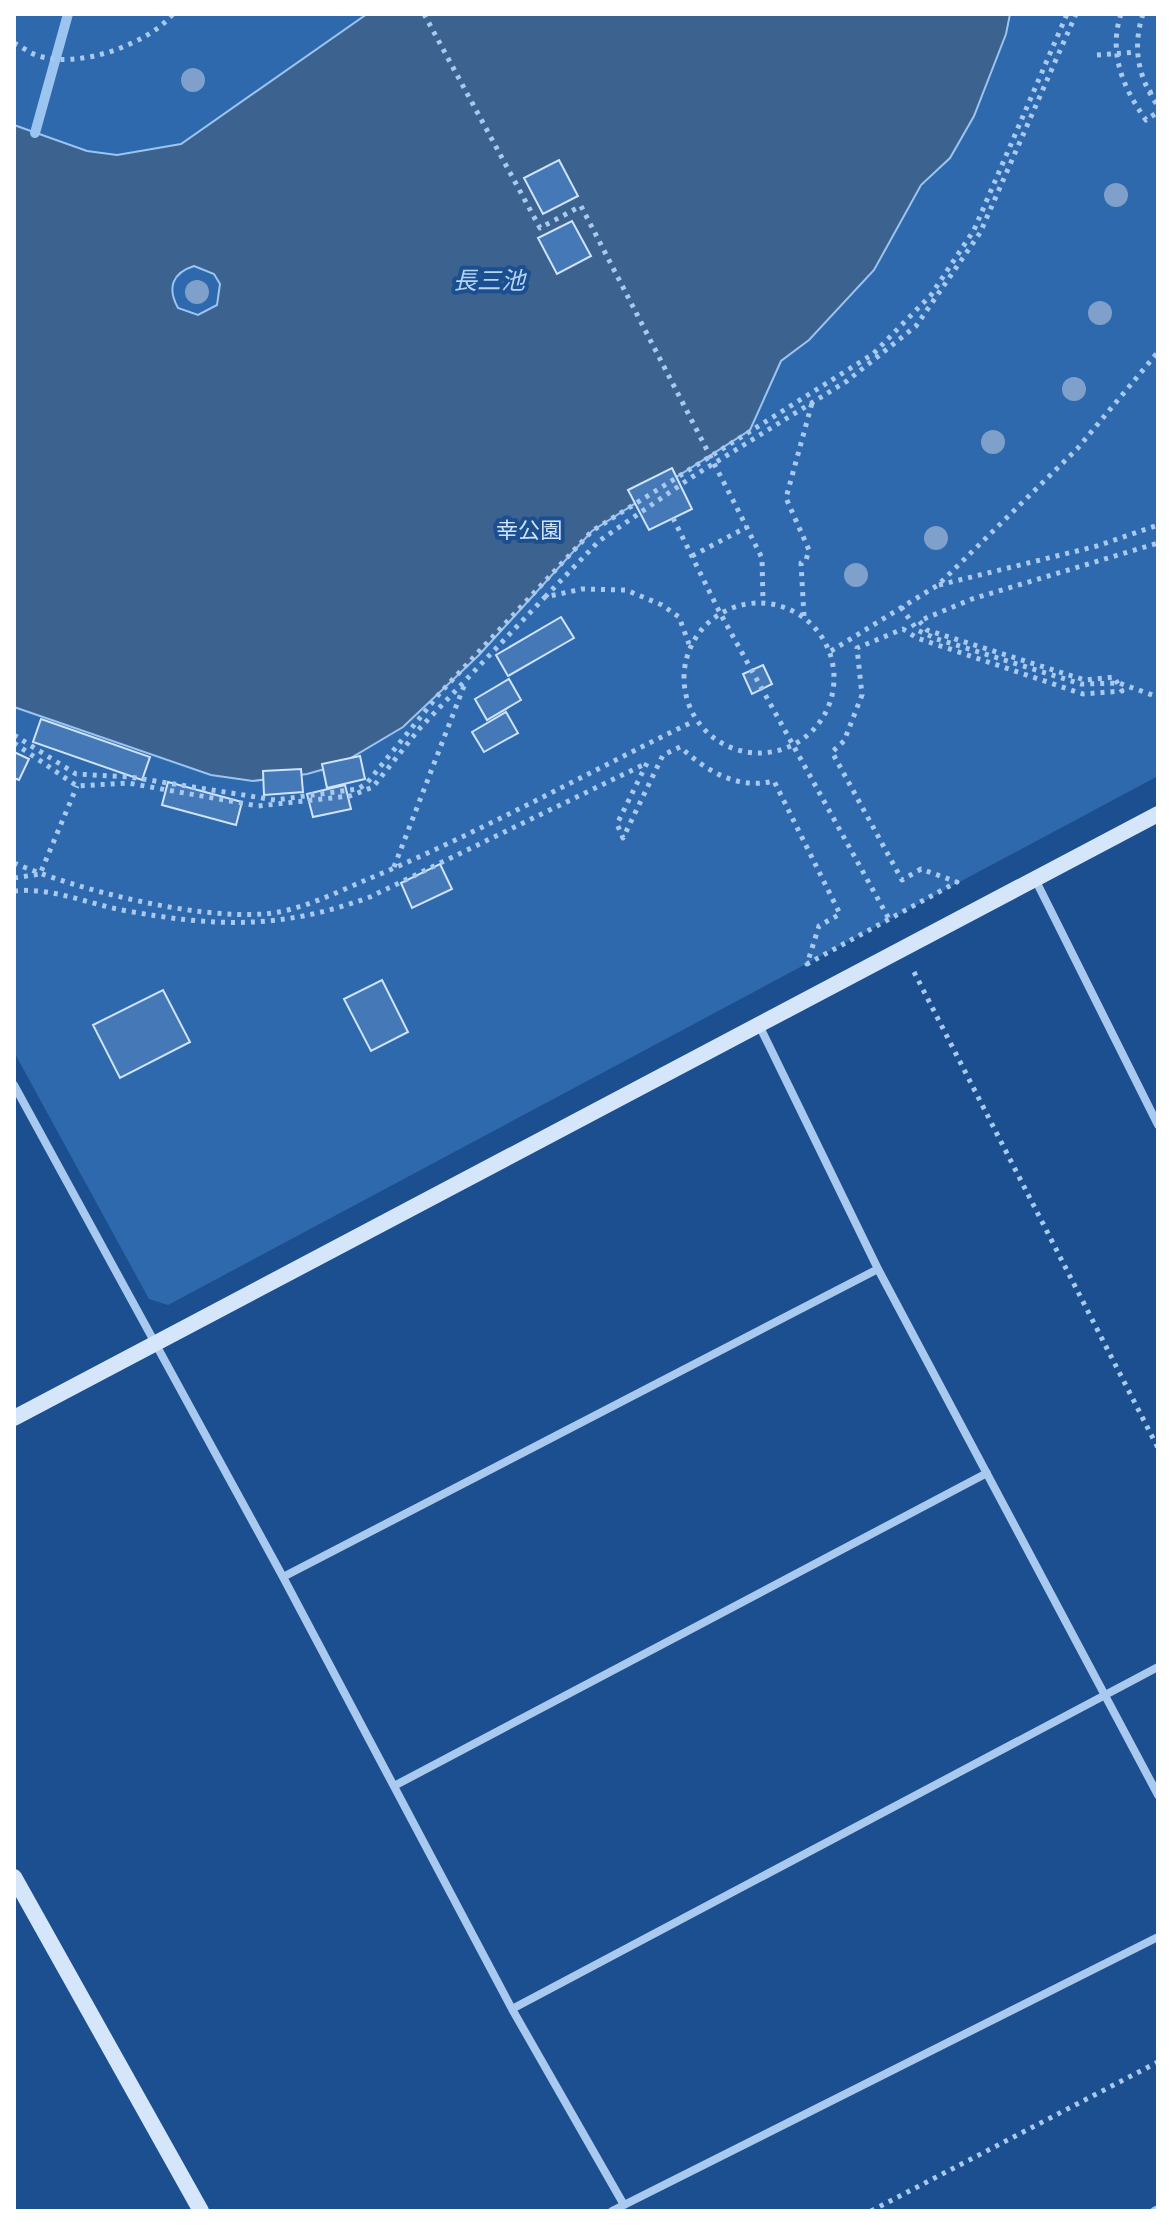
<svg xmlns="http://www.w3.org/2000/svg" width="1172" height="2225" font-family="Poppins,'Noto Sans JP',sans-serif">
<rect width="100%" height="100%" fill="#1b4f8f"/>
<path fill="#2e69ad" d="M 14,14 L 1158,14 L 1158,776 L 168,1305 L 149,1299 L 14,1052 Z"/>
<path fill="#3c6290" stroke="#9cc4f0" stroke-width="2" fill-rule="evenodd" d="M 367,14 L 1010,14 L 1006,34 L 974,116 L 950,158 L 921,185 L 874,270 L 809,340 L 781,361 L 750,430 L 592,531 L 479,655 L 403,727 L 339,765 L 307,774 L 253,781 L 211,775 L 14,707 L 14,125 L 87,151 L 117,155 L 181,144 ZM 194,266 L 214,274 L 220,284 L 217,305 L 198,315 L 178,308 C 167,288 172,273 194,266 Z"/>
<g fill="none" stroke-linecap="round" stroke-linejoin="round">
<path stroke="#9cc4f0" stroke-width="10" d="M 35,133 L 68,14"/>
</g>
<path fill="#4478b7" stroke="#cfe3fa" stroke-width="2" d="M 559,160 L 578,196 L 543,214 L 524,178 Z
M 572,221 L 591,256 L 557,274 L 538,238 Z
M 672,468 L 692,509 L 649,530 L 628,490 Z
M 561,617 L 574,638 L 508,676 L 496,655 Z
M 763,665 L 772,684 L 752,694 L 743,674 Z
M 509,679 L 521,700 L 487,720 L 475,699 Z
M 506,712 L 518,733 L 484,752 L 472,732 Z
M 41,719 L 150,757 L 142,780 L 33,742 Z
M 14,752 L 29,759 L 19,780 L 14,778 Z
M 360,756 L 365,779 L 327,788 L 322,764 Z
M 301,769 L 303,792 L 264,795 L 263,771 Z
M 168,782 L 242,802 L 236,825 L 162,805 Z
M 345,785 L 351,809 L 313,817 L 307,794 Z
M 440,864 L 452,889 L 412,908 L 401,883 Z
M 382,980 L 408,1032 L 371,1051 L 344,999 Z
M 163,990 L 190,1042 L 120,1078 L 93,1025 Z"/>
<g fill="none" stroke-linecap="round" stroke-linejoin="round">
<path stroke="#a9c9ee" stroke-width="5" stroke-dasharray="4 6" stroke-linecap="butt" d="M 1121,14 C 1108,53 1123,88 1146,120 L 1158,112
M 1143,14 C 1132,47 1138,78 1158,106
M 14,43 C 21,46 28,52 36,55 C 76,70 147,45 173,14
M 1097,55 L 1136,52
M 1149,93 L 1158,90
M 737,508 L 762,558 L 763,601
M 673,518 L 719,611 L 889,919
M 692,556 L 747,527
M 939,585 L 1097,546 L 1158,525
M 545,597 L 599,541 L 692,477 L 847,381 L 916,326 L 980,233 L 1076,14
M684 678a75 75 0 1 1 150 0a75 75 0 1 1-150 0Z
M 901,607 L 917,630 L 937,639 L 1081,684 L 1119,683 L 1158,697
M 804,616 L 801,563 L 806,560 L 809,550 L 786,498 L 812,403
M 831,651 L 938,585 L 1077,449 L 1158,352
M 14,735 L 76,774 L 130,777 L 275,800 L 358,789 L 367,783 L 440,693 L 592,531 L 873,354 L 931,295 L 974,230 L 1067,14
M 14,743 L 77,786 L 128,783 L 258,806 L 350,796 L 373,787 L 420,728 L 545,597 L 582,589 L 626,590 L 662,605 L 679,617 L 689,644
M 14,863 C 77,890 194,919 263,914 C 297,912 335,893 366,880 C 479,833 585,774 694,721
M 394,867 L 464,686
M 14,878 L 40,874 L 77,786
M 14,891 C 50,887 86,903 122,910 C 214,927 280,930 370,897 L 647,763 L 617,824 L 623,838 L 663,755 L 680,747 C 707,771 737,790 774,781 L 840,914 L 819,926 L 807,964 L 957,882 L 921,869 L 902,880 L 832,752 L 844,741 L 862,695 L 857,648 L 903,629 L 917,638 L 1083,694 L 1122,691 L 1114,677 L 1085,680 L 927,630 L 919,621 L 972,599 L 1158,543
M 914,972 L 1158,1448
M 871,2211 L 1158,2062"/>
<path stroke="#a9c9ee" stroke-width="8" d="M 1035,879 L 1158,1125
M 759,1025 L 878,1269 L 1158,1795
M 14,1085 L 283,1577 L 512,2009 L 624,2205
M 283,1577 L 878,1269
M 394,1786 L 987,1473
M 512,2009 L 1158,1667
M 612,2211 L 1158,1937
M 1154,2211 L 1158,2209"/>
<path stroke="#d6e6fa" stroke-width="16" d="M 14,1418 L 1158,814
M 14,1877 L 201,2211"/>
<path stroke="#a9c9ee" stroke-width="5" stroke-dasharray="4 6" stroke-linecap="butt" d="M 424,14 L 540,228 L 581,206 L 737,508"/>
</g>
<g fill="#7ea0ca">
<circle cx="193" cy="80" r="12"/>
<circle cx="1116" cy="195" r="12"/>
<circle cx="197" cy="292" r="12"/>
<circle cx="1100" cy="313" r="12"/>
<circle cx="1074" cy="389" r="12"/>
<circle cx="993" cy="442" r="12"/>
<circle cx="936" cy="538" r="12"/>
<circle cx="856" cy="575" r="12"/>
</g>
<g text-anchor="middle" stroke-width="8" stroke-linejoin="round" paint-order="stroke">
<g font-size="22" fill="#cfe3fa" stroke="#1b4f8f">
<text x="529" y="538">幸公園</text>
</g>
<g font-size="24" font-style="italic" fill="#b5d3f5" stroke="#1b4f8f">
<text x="489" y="289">長三池</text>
</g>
</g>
<rect width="1172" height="2225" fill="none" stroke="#ffffff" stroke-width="32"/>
</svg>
